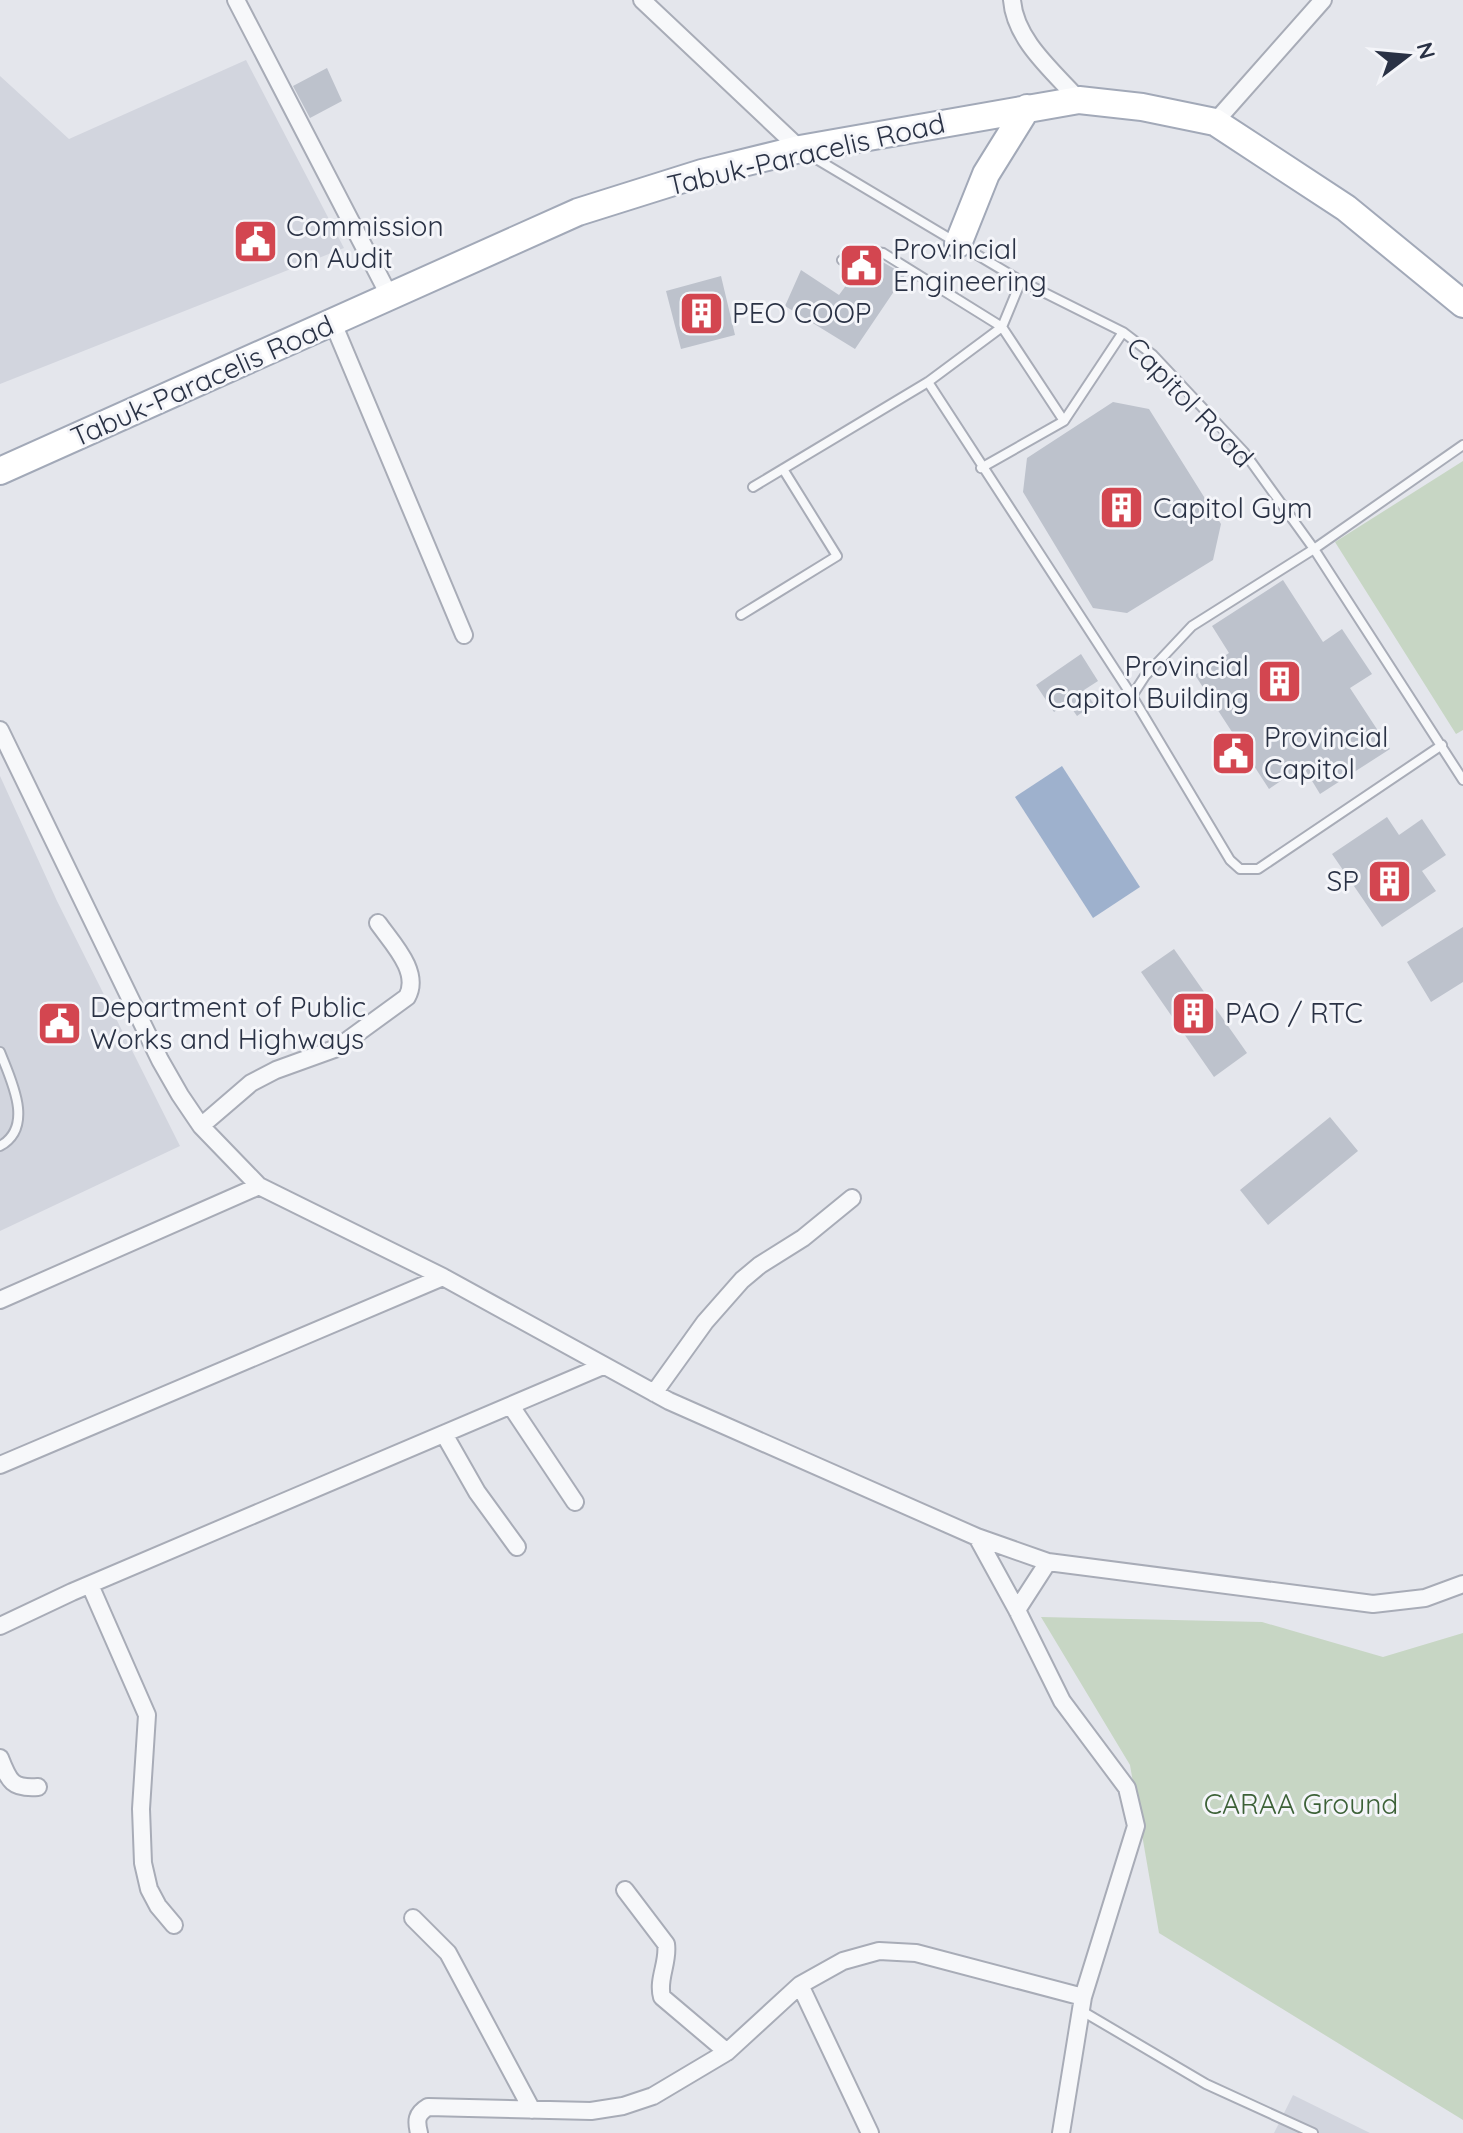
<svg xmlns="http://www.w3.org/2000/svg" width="1463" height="2133" font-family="Quicksand,sans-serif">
<rect width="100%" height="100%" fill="#e4e6ec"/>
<path fill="#d2d5de" d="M 246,60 L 344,248 L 0,384 L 0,76 L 69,139 Z
M 0,776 L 57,901 L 180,1146 L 0,1231 Z
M 1293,2095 L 1370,2133 L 1274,2133 Z"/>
<path fill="#c7d6c4" d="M 1463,461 L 1463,730 L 1456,734 L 1335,542 Z
M 1041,1617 L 1262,1622 L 1383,1657 L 1463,1633 L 1463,2120 L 1159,1933 L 1130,1765 Z"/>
<path fill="#9eb1cd" d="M 1062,766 L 1140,887 L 1093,918 L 1015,797 Z"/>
<path fill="#bdc2cc" d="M 327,68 L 342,101 L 310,118 L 293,86 Z
M 881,261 L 905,275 L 855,349 L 785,306 L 801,270 L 839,295 L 858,269 Z
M 721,276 L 735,335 L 681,349 L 666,291 Z
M 1113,402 L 1149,409 L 1221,524 L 1213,560 L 1127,613 L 1093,608 L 1023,492 L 1027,458 Z
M 1283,580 L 1323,642 L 1342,629 L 1372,674 L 1350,688 L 1390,749 L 1320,794 L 1303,766 L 1269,789 L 1195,675 L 1229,653 L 1212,626 Z
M 1081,654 L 1098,681 L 1084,690 L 1094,704 L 1077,716 L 1068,703 L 1054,712 L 1036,685 Z
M 1387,817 L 1399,835 L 1422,819 L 1446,855 L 1422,871 L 1436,891 L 1382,927 L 1332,854 Z
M 1463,927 L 1463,982 L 1431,1002 L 1407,962 Z
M 1174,949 L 1247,1053 L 1214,1077 L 1141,972 Z
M 1330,1117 L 1358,1151 L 1268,1225 L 1240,1190 Z"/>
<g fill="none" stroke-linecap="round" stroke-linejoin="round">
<defs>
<path id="lane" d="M 808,154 L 1021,281 L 1123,332 L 1153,355 L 1244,452 L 1314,549 L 1463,780
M 842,260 C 857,250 866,250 883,253 L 1002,327 L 1064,421
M 928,382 L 1132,696 L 1230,860 L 1240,869 L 1258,869 L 1442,745
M 981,468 L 1064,421 L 1123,332
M 753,487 L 928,382 L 1002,327 L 1021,281
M 741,615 L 837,556 L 783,469
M 1132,696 L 1145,676 L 1192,626 L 1314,549 L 1463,445
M 0,1052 C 11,1080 35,1127 0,1146
M 1082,2011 L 1206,2084 L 1313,2133"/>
<path id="street" d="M 236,0 L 390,297
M 642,0 L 800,149
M 1012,0 C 1015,40 1053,71 1079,100
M 1215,122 L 1323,0
M 333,323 L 464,635
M 0,730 L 160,1060 L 180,1095 L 201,1126 L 259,1186 L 443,1277 L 669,1401 L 977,1537 L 1017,1610 L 1062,1701 L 1127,1788 L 1136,1826 L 1083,1997 L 1061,2133
M 201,1126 L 251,1083 L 276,1070 L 337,1048 L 407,997 C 421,972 392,943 378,923
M 0,1300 L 259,1186
M 654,1393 L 705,1322 L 742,1280 L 760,1265 L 803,1238 L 852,1198
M 511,1406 L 575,1502
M 444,1434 L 477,1492 L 517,1547
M 0,1465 L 443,1277
M 977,1537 L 1048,1562 L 1373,1604 L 1425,1598 L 1463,1584
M 90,1585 L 147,1715 L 141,1809 L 143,1863 L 149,1889 L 158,1906 L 174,1925
M 1017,1610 L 1048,1562
M 0,1626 L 72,1592 L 603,1366
M 0,1758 C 9,1781 12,1789 38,1787
M 625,1890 L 666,1944 C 669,1962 657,1979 662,1997 L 727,2052
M 413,1918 L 448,1953 L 532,2110
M 800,1985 L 870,2133
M 419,2133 C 416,2121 416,2114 428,2107 L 591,2111 L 623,2106 L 653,2096 L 727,2052 L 800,1985 L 843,1961 L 879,1951 L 916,1953 L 1083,1997"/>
<path id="primary" d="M 958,244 L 986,174 L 1027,108
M 0,471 L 578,212 L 702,173 L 800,149 L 1079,100 L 1142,107 L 1215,122 L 1346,208 L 1463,304"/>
</defs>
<use href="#lane" stroke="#a8acb7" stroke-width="12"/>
<use href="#street" stroke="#a8acb7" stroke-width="20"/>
<use href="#primary" stroke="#a2a9b8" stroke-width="30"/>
<use href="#lane" stroke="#f7f8fa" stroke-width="8"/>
<use href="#street" stroke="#f7f8fa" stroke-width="16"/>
<use href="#primary" stroke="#fff" stroke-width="26"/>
</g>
<defs>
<symbol id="civic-square" viewBox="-11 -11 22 22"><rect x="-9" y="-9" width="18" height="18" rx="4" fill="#d34650" stroke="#f4f5f9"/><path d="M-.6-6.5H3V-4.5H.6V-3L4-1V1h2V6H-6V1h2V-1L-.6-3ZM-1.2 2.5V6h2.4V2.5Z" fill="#fff"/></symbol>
<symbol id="building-square" viewBox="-11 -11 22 22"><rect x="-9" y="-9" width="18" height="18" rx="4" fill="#d34650" stroke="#f4f5f9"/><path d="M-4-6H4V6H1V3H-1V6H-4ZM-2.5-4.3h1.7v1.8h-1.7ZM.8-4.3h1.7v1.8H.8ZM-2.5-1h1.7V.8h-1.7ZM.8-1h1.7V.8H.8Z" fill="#fff"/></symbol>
</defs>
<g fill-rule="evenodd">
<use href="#civic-square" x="230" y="216" width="51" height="51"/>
<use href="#civic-square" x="836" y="240" width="51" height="51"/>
<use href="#building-square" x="676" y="288" width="51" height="51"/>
<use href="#building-square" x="1096" y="482" width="51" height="51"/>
<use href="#building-square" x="1254" y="656" width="51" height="51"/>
<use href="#civic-square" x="1208" y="728" width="51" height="51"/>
<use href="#building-square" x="1364" y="856" width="51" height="51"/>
<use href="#building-square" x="1168" y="988" width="51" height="51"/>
<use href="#civic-square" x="34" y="998" width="51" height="51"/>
</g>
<g text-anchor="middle" stroke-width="6" stroke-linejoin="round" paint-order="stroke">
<g font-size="28" fill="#2a3245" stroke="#f4f5f9">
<text transform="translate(806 154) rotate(-13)" y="10">Tabuk-Paracelis Road</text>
<text transform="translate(202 381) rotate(-24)" y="10">Tabuk-Paracelis Road</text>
<text transform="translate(1190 402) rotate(46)" y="10">Capitol Road</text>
</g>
<g font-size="28" fill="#2a3245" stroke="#f4f5f9" text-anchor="start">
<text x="286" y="236">Commission<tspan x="286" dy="32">on Audit</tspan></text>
<text x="893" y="259">Provincial<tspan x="893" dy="32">Engineering</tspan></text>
<text x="732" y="323">PEO COOP</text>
<text x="1153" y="518">Capitol Gym</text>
<text x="1249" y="676" text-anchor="end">Provincial<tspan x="1249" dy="32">Capitol Building</tspan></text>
<text x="1264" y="747">Provincial<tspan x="1264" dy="32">Capitol</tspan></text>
<text x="1359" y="891" text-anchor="end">SP</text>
<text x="90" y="1017">Department of Public<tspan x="90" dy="32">Works and Highways</tspan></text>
<text x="1225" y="1023">PAO / RTC</text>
</g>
<g font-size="28" fill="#3c6137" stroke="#f4f5f9">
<text x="1301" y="1814">CARAA Ground</text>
</g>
</g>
<g transform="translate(1407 56) rotate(74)" stroke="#f4f5f9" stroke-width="6" paint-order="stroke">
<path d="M0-6L14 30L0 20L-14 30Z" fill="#2a3245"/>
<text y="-12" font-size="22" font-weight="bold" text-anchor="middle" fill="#2a3245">N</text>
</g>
</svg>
